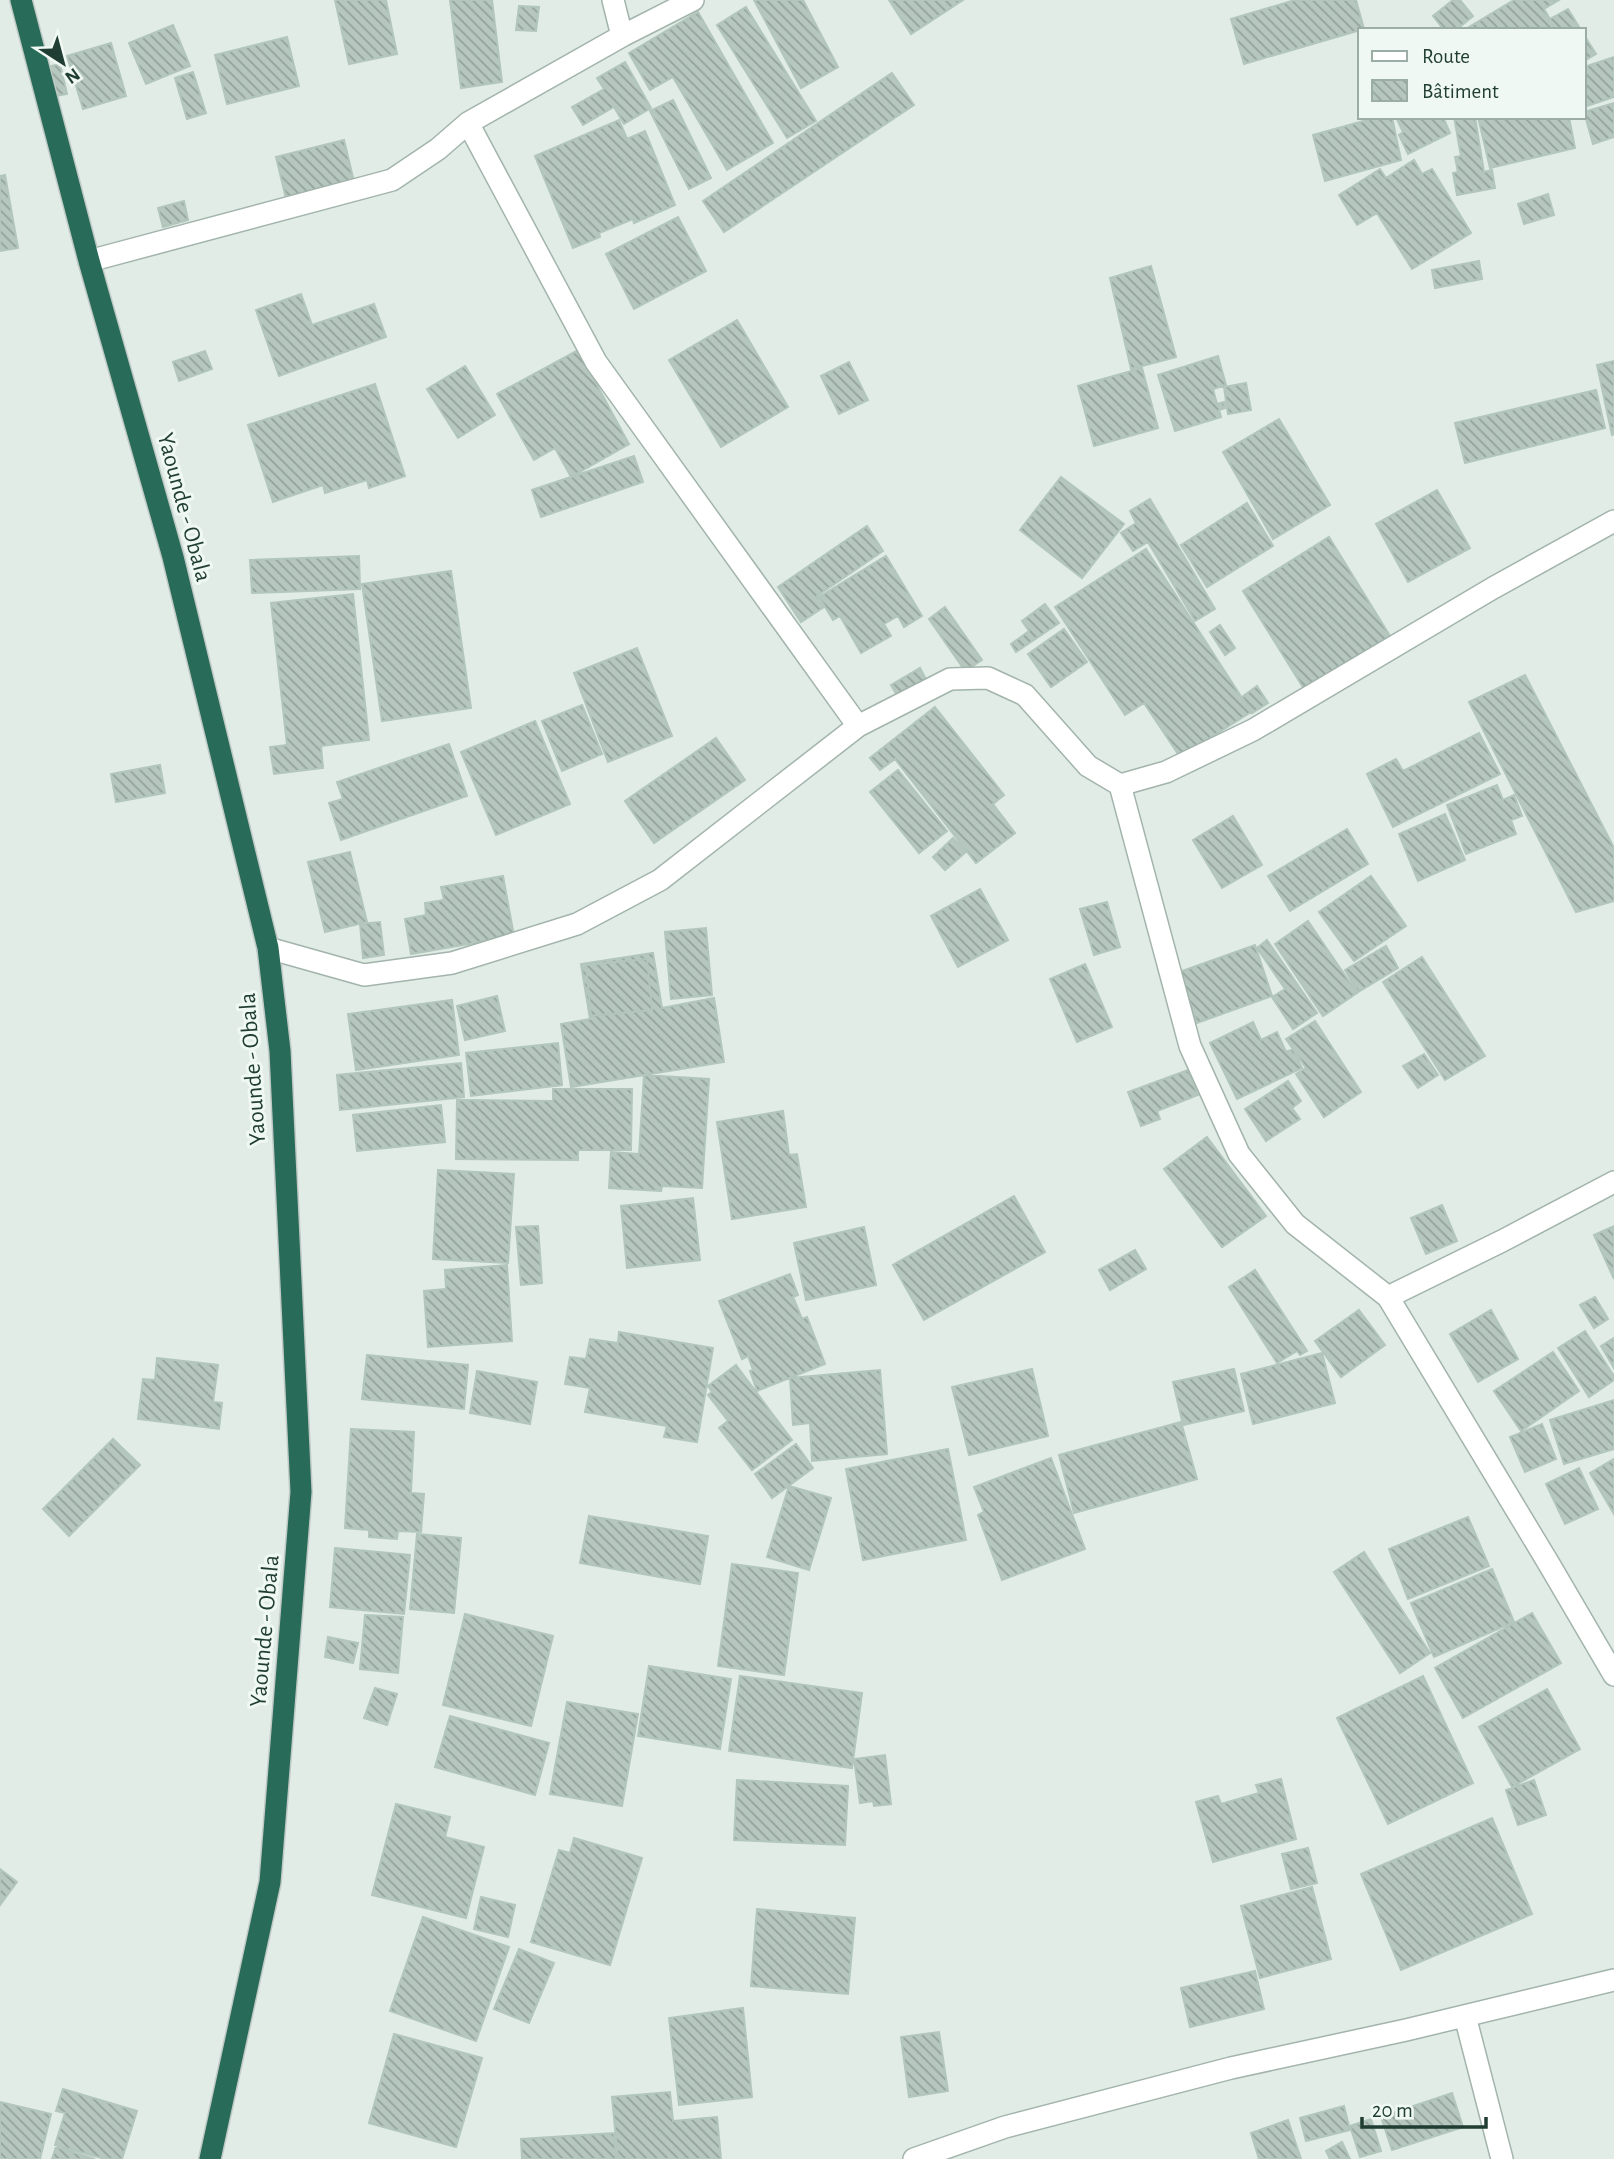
<svg xmlns="http://www.w3.org/2000/svg" width="1614" height="2159" font-family="'Alegreya Sans',sans-serif">
<defs>
<pattern id="building-back-hatch" width="6" height="6" patternUnits="userSpaceOnUse" patternTransform="scale(1.75)"><rect width="6" height="6" fill="#b5c7be"/><path d="M-1 5l2 2M0 0l6 6M5-1l2 2" fill="none" stroke="#93a39b"/></pattern>
</defs>
<rect width="100%" height="100%" fill="#e0ece5"/>
<path fill="url(#building-back-hatch)" stroke="#b2c6bc" stroke-width="2" d="M 335,0 L 386,0 L 397,54 L 349,64 Z
M 450,0 L 492,0 L 502,82 L 461,88 Z
M 754,0 L 803,0 L 838,67 L 801,88 Z
M 889,0 L 963,0 L 911,34 Z
M 1295,0 L 1356,0 L 1364,29 L 1244,64 L 1231,19 Z
M 1453,0 L 1460,0 L 1473,16 L 1456,30 L 1444,30 L 1433,16 Z
M 1514,0 L 1559,0 L 1544,9 L 1550,19 L 1568,9 L 1581,30 L 1471,30 L 1469,27 Z
M 519,6 L 539,7 L 536,31 L 516,30 Z
M 746,7 L 816,121 L 787,138 L 717,25 Z
M 698,12 L 773,143 L 727,170 L 673,77 L 650,90 L 629,53 Z
M 173,25 L 190,66 L 146,84 L 129,43 Z
M 1584,35 L 1596,54 L 1584,61 Z
M 287,37 L 299,86 L 227,104 L 215,55 Z
M 111,43 L 126,96 L 83,109 L 67,56 Z
M 1614,57 L 1614,97 L 1587,106 L 1584,99 L 1584,67 Z
M 625,62 L 651,108 L 624,124 L 614,107 L 583,125 L 572,107 L 604,89 L 597,78 Z
M 60,64 L 67,94 L 50,97 L 43,68 Z
M 193,72 L 206,113 L 187,119 L 175,78 Z
M 892,73 L 914,105 L 724,232 L 703,201 Z
M 673,100 L 711,178 L 689,189 L 650,111 Z
M 1614,103 L 1614,137 L 1593,144 L 1584,112 Z
M 1378,117 L 1392,117 L 1401,160 L 1325,181 L 1313,135 Z
M 1396,117 L 1443,117 L 1450,133 L 1408,154 L 1399,135 L 1403,132 Z
M 1454,117 L 1475,117 L 1484,172 L 1492,170 L 1495,188 L 1457,195 L 1453,173 L 1458,172 L 1455,157 L 1461,156 Z
M 1478,117 L 1569,117 L 1575,148 L 1490,168 Z
M 619,120 L 627,139 L 645,131 L 675,205 L 634,223 L 633,219 L 599,233 L 600,237 L 573,248 L 535,156 Z
M 344,140 L 356,190 L 288,207 L 276,157 Z
M 1414,160 L 1422,174 L 1432,169 L 1471,233 L 1412,269 L 1377,213 L 1357,225 L 1339,195 L 1380,169 L 1386,178 Z
M 5,175 L 18,248 L 0,251 L 0,176 Z
M 1548,194 L 1554,215 L 1524,224 L 1518,204 Z
M 184,201 L 188,220 L 163,227 L 158,208 Z
M 678,217 L 706,271 L 634,309 L 606,254 Z
M 1479,261 L 1482,279 L 1435,288 L 1432,270 Z
M 1151,266 L 1176,357 L 1131,369 L 1110,278 Z
M 301,294 L 312,325 L 374,304 L 386,337 L 279,376 L 256,310 Z
M 737,320 L 788,407 L 721,447 L 669,360 Z
M 578,350 L 629,444 L 571,477 L 555,448 L 534,460 L 497,394 Z
M 205,351 L 212,369 L 179,381 L 173,362 Z
M 1218,356 L 1226,385 L 1213,389 L 1217,404 L 1224,402 L 1225,408 L 1219,410 L 1221,417 L 1175,431 L 1158,375 Z
M 1614,361 L 1614,434 L 1612,435 L 1597,365 Z
M 849,362 L 868,400 L 839,414 L 821,376 Z
M 465,366 L 495,415 L 458,438 L 427,389 Z
M 1142,368 L 1158,428 L 1094,446 L 1078,386 Z
M 1246,383 L 1251,410 L 1228,414 L 1224,387 Z
M 375,384 L 405,476 L 369,488 L 367,480 L 325,493 L 323,485 L 273,502 L 248,425 Z
M 1596,390 L 1605,428 L 1465,463 L 1455,423 Z
M 1279,419 L 1330,505 L 1273,539 L 1223,452 Z
M 634,456 L 643,482 L 541,517 L 532,490 Z
M 1061,477 L 1124,524 L 1082,578 L 1020,530 Z
M 1437,490 L 1470,548 L 1408,582 L 1376,524 Z
M 1150,499 L 1215,609 L 1195,621 L 1148,542 L 1133,551 L 1121,533 L 1136,523 L 1130,511 Z
M 1247,503 L 1273,546 L 1207,587 L 1181,545 Z
M 867,526 L 883,551 L 817,596 L 824,607 L 801,622 L 778,587 Z
M 1329,537 L 1390,636 L 1304,689 L 1243,591 Z
M 1146,549 L 1251,712 L 1180,757 L 1144,703 L 1125,715 L 1055,607 Z
M 359,556 L 360,589 L 252,593 L 250,560 Z
M 886,556 L 922,616 L 904,627 L 898,616 L 884,624 L 891,636 L 861,653 L 840,616 L 833,620 L 819,597 Z
M 451,571 L 471,708 L 382,721 L 362,584 Z
M 353,594 L 369,740 L 321,746 L 323,768 L 274,774 L 270,747 L 287,745 L 271,603 Z
M 1045,604 L 1059,623 L 1016,652 L 1011,644 L 1029,631 L 1022,621 Z
M 945,607 L 982,660 L 965,671 L 929,619 Z
M 1220,625 L 1235,648 L 1225,655 L 1210,632 Z
M 1064,629 L 1087,662 L 1051,687 L 1028,654 Z
M 637,648 L 672,736 L 608,762 L 574,673 Z
M 920,668 L 928,683 L 900,700 L 891,685 Z
M 1525,675 L 1614,848 L 1614,901 L 1576,912 L 1469,702 Z
M 1257,686 L 1268,703 L 1252,713 L 1242,697 Z
M 582,705 L 602,754 L 562,771 L 542,721 Z
M 935,707 L 1004,795 L 993,804 L 1015,833 L 976,863 L 895,759 L 880,770 L 870,758 Z
M 535,721 L 570,804 L 496,835 L 461,752 Z
M 1479,733 L 1500,774 L 1393,827 L 1367,774 L 1396,759 L 1403,771 Z
M 716,738 L 745,780 L 654,843 L 625,801 Z
M 449,744 L 467,796 L 341,840 L 329,803 L 343,799 L 337,782 Z
M 160,765 L 165,793 L 116,802 L 111,774 Z
M 898,770 L 947,831 L 919,853 L 870,792 Z
M 1497,785 L 1503,800 L 1514,795 L 1522,816 L 1511,820 L 1516,834 L 1466,854 L 1447,805 Z
M 1445,814 L 1465,860 L 1418,881 L 1399,834 Z
M 1233,816 L 1262,865 L 1222,888 L 1193,840 Z
M 1347,829 L 1368,864 L 1290,911 L 1268,876 Z
M 953,838 L 966,852 L 945,870 L 933,857 Z
M 350,852 L 367,922 L 325,932 L 308,862 Z
M 503,876 L 514,936 L 411,954 L 405,919 L 426,915 L 425,903 L 444,900 L 441,887 Z
M 1371,876 L 1406,926 L 1354,961 L 1319,912 Z
M 980,889 L 1008,940 L 958,967 L 931,916 Z
M 1107,902 L 1120,947 L 1094,955 L 1080,909 Z
M 1308,921 L 1357,993 L 1323,1016 L 1275,944 Z
M 380,922 L 384,955 L 363,958 L 360,924 Z
M 706,928 L 712,995 L 671,999 L 665,932 Z
M 1267,940 L 1317,1013 L 1293,1029 L 1272,997 L 1285,989 L 1257,948 Z
M 1255,945 L 1272,996 L 1197,1023 L 1179,972 Z
M 1386,946 L 1398,968 L 1358,992 L 1345,970 Z
M 653,953 L 662,1008 L 714,998 L 724,1062 L 571,1087 L 561,1024 L 590,1019 L 581,964 Z
M 1422,957 L 1485,1056 L 1445,1080 L 1383,982 Z
M 647,959 L 652,1010 L 591,1016 L 586,965 Z
M 1085,964 L 1112,1027 L 1077,1042 L 1050,979 Z
M 497,996 L 505,1031 L 465,1040 L 457,1006 Z
M 452,1000 L 459,1055 L 356,1070 L 348,1014 Z
M 1315,1021 L 1361,1092 L 1324,1117 L 1296,1074 L 1306,1068 L 1286,1039 Z
M 1253,1022 L 1261,1040 L 1277,1032 L 1286,1052 L 1293,1049 L 1302,1068 L 1237,1099 L 1210,1043 Z
M 558,1043 L 562,1085 L 471,1096 L 466,1053 Z
M 1424,1054 L 1438,1075 L 1418,1088 L 1403,1066 Z
M 461,1063 L 464,1097 L 340,1110 L 337,1075 Z
M 1188,1070 L 1198,1095 L 1157,1111 L 1160,1119 L 1141,1126 L 1128,1092 Z
M 644,1075 L 709,1079 L 702,1188 L 662,1186 L 661,1191 L 609,1188 L 611,1152 L 639,1154 Z
M 1288,1081 L 1301,1101 L 1292,1108 L 1300,1119 L 1266,1141 L 1245,1109 Z
M 553,1089 L 632,1089 L 631,1150 L 578,1150 L 578,1160 L 456,1159 L 457,1100 L 553,1101 Z
M 441,1105 L 445,1142 L 357,1151 L 353,1115 Z
M 783,1111 L 789,1155 L 797,1154 L 806,1207 L 732,1219 L 717,1122 Z
M 1207,1137 L 1266,1216 L 1222,1247 L 1164,1169 Z
M 438,1170 L 514,1174 L 508,1263 L 433,1259 Z
M 1014,1196 L 1045,1252 L 924,1320 L 893,1265 Z
M 693,1198 L 700,1260 L 627,1268 L 621,1206 Z
M 1442,1205 L 1457,1241 L 1426,1254 L 1411,1218 Z
M 538,1226 L 542,1283 L 521,1285 L 516,1227 Z
M 1614,1226 L 1614,1279 L 1594,1235 Z
M 864,1227 L 876,1285 L 806,1300 L 794,1243 Z
M 1135,1250 L 1146,1269 L 1110,1290 L 1099,1270 Z
M 507,1265 L 512,1341 L 428,1347 L 424,1291 L 446,1289 L 445,1270 Z
M 1255,1270 L 1307,1351 L 1300,1355 L 1297,1351 L 1277,1363 L 1229,1287 Z
M 790,1274 L 798,1295 L 793,1297 L 802,1319 L 807,1317 L 825,1364 L 757,1391 L 750,1371 L 753,1370 L 748,1356 L 742,1359 L 719,1301 Z
M 1595,1297 L 1608,1319 L 1594,1328 L 1580,1305 Z
M 1359,1310 L 1385,1345 L 1341,1377 L 1315,1341 Z
M 1491,1310 L 1518,1359 L 1478,1382 L 1450,1334 Z
M 1585,1331 L 1614,1376 L 1614,1380 L 1589,1397 L 1558,1348 Z
M 619,1332 L 713,1348 L 697,1442 L 664,1437 L 667,1426 L 585,1412 L 590,1388 L 565,1384 L 570,1357 L 586,1359 L 590,1339 L 618,1343 Z
M 1614,1338 L 1614,1368 L 1601,1346 Z
M 1553,1352 L 1579,1391 L 1521,1431 L 1494,1391 Z
M 1322,1353 L 1335,1403 L 1253,1424 L 1241,1374 Z
M 367,1355 L 468,1365 L 464,1409 L 362,1399 Z
M 157,1358 L 218,1365 L 213,1402 L 222,1403 L 219,1429 L 138,1419 L 143,1379 L 155,1380 Z
M 736,1365 L 792,1440 L 752,1470 L 719,1428 L 728,1421 L 708,1395 L 712,1392 L 708,1386 Z
M 1032,1369 L 1048,1436 L 969,1455 L 952,1387 Z
M 1234,1369 L 1244,1411 L 1183,1425 L 1173,1382 Z
M 880,1370 L 887,1454 L 812,1461 L 810,1423 L 793,1425 L 790,1378 Z
M 477,1371 L 537,1382 L 530,1424 L 470,1413 Z
M 1614,1400 L 1614,1449 L 1564,1464 L 1550,1420 Z
M 1181,1422 L 1197,1479 L 1074,1513 L 1059,1455 Z
M 1542,1424 L 1556,1459 L 1525,1472 L 1510,1437 Z
M 351,1429 L 414,1432 L 411,1493 L 424,1494 L 421,1532 L 398,1531 L 397,1539 L 369,1537 L 369,1530 L 345,1528 Z
M 113,1439 L 140,1465 L 69,1536 L 43,1509 Z
M 796,1444 L 813,1468 L 772,1498 L 755,1474 Z
M 948,1449 L 966,1540 L 863,1560 L 846,1469 Z
M 1051,1458 L 1085,1549 L 1002,1580 L 978,1515 L 984,1512 L 974,1487 Z
M 1614,1459 L 1614,1514 L 1590,1473 Z
M 1579,1468 L 1598,1509 L 1565,1524 L 1546,1484 Z
M 789,1486 L 831,1498 L 809,1570 L 767,1557 Z
M 589,1516 L 708,1536 L 700,1584 L 580,1563 Z
M 1468,1517 L 1489,1566 L 1408,1599 L 1389,1549 Z
M 417,1534 L 461,1538 L 454,1613 L 410,1609 Z
M 335,1548 L 410,1555 L 404,1614 L 330,1607 Z
M 1364,1552 L 1430,1653 L 1400,1673 L 1334,1572 Z
M 732,1564 L 798,1573 L 784,1675 L 718,1666 Z
M 1492,1569 L 1514,1622 L 1434,1657 L 1411,1603 Z
M 1532,1613 L 1561,1663 L 1463,1718 L 1435,1668 Z
M 465,1614 L 553,1636 L 531,1726 L 443,1705 Z
M 365,1615 L 403,1617 L 398,1673 L 360,1669 Z
M 328,1637 L 358,1643 L 353,1663 L 325,1657 Z
M 649,1666 L 731,1679 L 720,1749 L 638,1736 Z
M 740,1676 L 862,1693 L 852,1768 L 729,1751 Z
M 1423,1676 L 1473,1783 L 1388,1824 L 1337,1718 Z
M 375,1688 L 397,1694 L 387,1725 L 364,1718 Z
M 1547,1689 L 1580,1749 L 1512,1787 L 1479,1727 Z
M 567,1702 L 638,1714 L 622,1806 L 550,1794 Z
M 450,1716 L 549,1743 L 535,1795 L 435,1767 Z
M 885,1755 L 891,1804 L 874,1806 L 873,1801 L 860,1803 L 854,1759 Z
M 1281,1779 L 1296,1839 L 1213,1862 L 1196,1802 L 1218,1796 L 1221,1804 L 1259,1793 L 1256,1785 Z
M 737,1780 L 848,1786 L 845,1845 L 734,1840 Z
M 1534,1780 L 1546,1815 L 1518,1825 L 1506,1790 Z
M 396,1804 L 450,1817 L 445,1837 L 484,1847 L 466,1918 L 372,1895 Z
M 1492,1818 L 1532,1914 L 1401,1970 L 1361,1874 Z
M 574,1838 L 642,1858 L 610,1965 L 531,1942 L 559,1850 L 570,1853 Z
M 1308,1848 L 1317,1883 L 1291,1889 L 1282,1854 Z
M 0,1869 L 17,1882 L 0,1905 Z
M 1312,1887 L 1331,1959 L 1260,1978 L 1241,1906 Z
M 481,1897 L 515,1905 L 508,1937 L 474,1929 Z
M 757,1909 L 855,1918 L 848,1994 L 751,1986 Z
M 423,1917 L 509,1947 L 476,2041 L 390,2011 Z
M 519,1949 L 554,1963 L 529,2023 L 494,2009 Z
M 1255,1971 L 1264,2009 L 1190,2027 L 1181,1988 Z
M 743,2008 L 752,2097 L 679,2105 L 669,2018 Z
M 939,2032 L 948,2091 L 909,2097 L 901,2037 Z
M 394,2034 L 482,2058 L 456,2147 L 369,2123 Z
M 63,2089 L 137,2111 L 122,2159 L 105,2159 L 55,2145 L 65,2113 L 56,2111 Z
M 670,2092 L 673,2121 L 717,2117 L 721,2159 L 618,2159 L 612,2097 Z
M 1452,2093 L 1463,2127 L 1392,2150 L 1381,2117 Z
M 0,2102 L 51,2114 L 40,2159 L 0,2159 Z
M 1344,2106 L 1350,2130 L 1306,2141 L 1300,2118 Z
M 1371,2119 L 1381,2151 L 1360,2157 L 1350,2126 Z
M 1288,2120 L 1301,2159 L 1259,2159 L 1251,2133 Z
M 614,2133 L 616,2159 L 522,2159 L 521,2139 Z
M 1342,2142 L 1350,2159 L 1330,2159 L 1326,2151 Z
M 56,2147 L 95,2159 L 52,2159 Z"/>
<g fill="none" stroke-linecap="round" stroke-linejoin="round">
<defs>
<path id="minor" d="M 613,0 L 622,36
M 468,123 L 596,362 L 858,726
M 89,261 L 392,180 L 438,149 L 468,123 L 622,36 L 693,0
M 1120,785 L 1190,1046 L 1239,1154 L 1295,1224 L 1388,1297 L 1549,1564 L 1614,1675
M 268,948 L 364,975 L 452,963 L 577,924 L 660,880 L 858,726 L 950,679 L 988,678 L 1025,695 L 1088,766 L 1120,785 L 1166,772 L 1253,730 L 1493,588 L 1614,521
M 1388,1297 L 1502,1241 L 1614,1182
M 1465,2016 L 1502,2159
M 914,2159 L 1005,2127 L 1231,2068 L 1406,2030 L 1614,1980"/>
<path id="highway" d="M 21,0 L 89,261 L 173,557 L 268,948 L 280,1051 L 301,1492 L 270,1882 L 210,2159"/>
</defs>
<use href="#minor" stroke="#a2b4ac" stroke-width="24"/>
<use href="#highway" stroke="#c0c9c6" stroke-width="24"/>
<use href="#minor" stroke="#fff" stroke-width="21"/>
<use href="#highway" stroke="#296b59" stroke-width="21"/>
</g>
<g text-anchor="middle" stroke-width="6" stroke-linejoin="round" paint-order="stroke">
<g font-size="24" fill="#1f3d33" stroke="#f0f8f4">
<text transform="translate(185 507) rotate(75)" y="8">Yaounde - Obala</text>
<text transform="translate(252 1069) rotate(-94)" y="8">Yaounde - Obala</text>
<text transform="translate(264 1631) rotate(-85)" y="8">Yaounde - Obala</text>
</g>
</g>
<rect x="1358" y="28" width="228" height="91" fill="#f0f8f4" stroke="#9cada7" stroke-width="2"/>
<rect x="1372" y="51" width="35" height="10" fill="#ffffff" stroke="#9cada7" stroke-width="2"/>
<text x="1422" y="63" font-size="21" fill="#1f3d33">Route</text>
<rect x="1372" y="80" width="35" height="21" fill="url(#building-back-hatch)" stroke="#9cada7" stroke-width="2"/>
<text x="1422" y="98" font-size="21" fill="#1f3d33">Bâtiment</text>
<g transform="translate(63 63) rotate(144)" stroke="#f0f8f4" stroke-width="5" paint-order="stroke">
<path d="M0-5L12 26L0 18L-12 26Z" fill="#1f3d33"/>
<text y="-10" font-size="19" font-weight="bold" text-anchor="middle" fill="#1f3d33">N</text>
</g>
<path d="M1362 2117v10h124v-10" fill="none" stroke="#1f3d33" stroke-width="3.5"/>
<text x="1372" y="2117" font-size="21" fill="#1f3d33" stroke="#f0f8f4" stroke-width="5" paint-order="stroke">20 m</text>
</svg>
